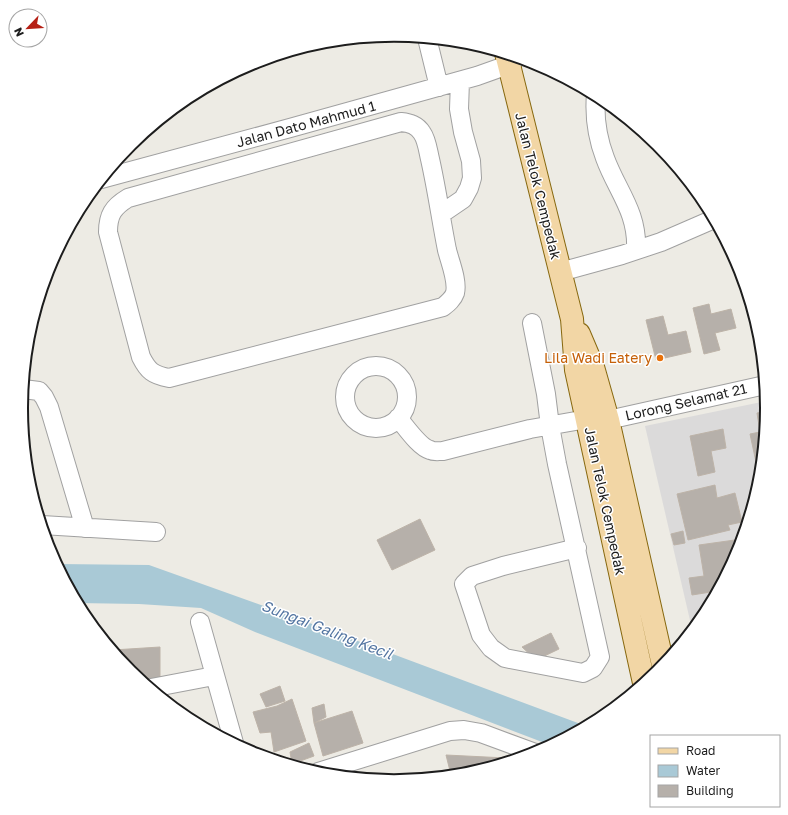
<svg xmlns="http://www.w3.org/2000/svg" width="788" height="815" font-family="'Golos Text',sans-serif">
<rect width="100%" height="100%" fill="#edebe4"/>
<path fill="#dbdada" d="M 766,401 L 767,408 L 760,480 L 739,550 L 704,615 L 692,629 L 645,426 Z"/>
<path fill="#a9c9d6" d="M 57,564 L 149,565 L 272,609 L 586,726 L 550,745 L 255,632 L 201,608 L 139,604 L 77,603 Z"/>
<path fill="#b6b0aa" stroke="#bdb3a8" d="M 709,304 L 711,314 L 731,309 L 736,328 L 715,333 L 720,350 L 704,354 L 693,308 Z
M 663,316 L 668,335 L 686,331 L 691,352 L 656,360 L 646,320 Z
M 767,411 L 762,461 L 756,462 L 750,434 L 760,432 L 757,413 Z
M 723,429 L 726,448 L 711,451 L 715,472 L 698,476 L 690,436 Z
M 715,485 L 717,498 L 735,493 L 742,522 L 728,525 L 730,530 L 688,540 L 677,494 Z
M 420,519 L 435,550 L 392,570 L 377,540 Z
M 683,531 L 685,543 L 674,545 L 671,534 Z
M 742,539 L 739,550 L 717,591 L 692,595 L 689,578 L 704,576 L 699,545 Z
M 551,633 L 559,649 L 536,660 L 522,647 Z
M 160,647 L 160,677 L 146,684 L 130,671 L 113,650 Z
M 280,686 L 285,701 L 266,707 L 260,694 Z
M 292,699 L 306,741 L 274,752 L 271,732 L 260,733 L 253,712 L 277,706 Z
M 324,704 L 326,717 L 314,723 L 312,708 Z
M 352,711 L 363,743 L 323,756 L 314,723 Z
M 309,743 L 314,756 L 292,764 L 290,752 Z
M 446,755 L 506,758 L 507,761 L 467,773 L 451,775 Z"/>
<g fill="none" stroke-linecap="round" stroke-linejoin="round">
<defs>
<path id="minor" d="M 427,38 L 439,87
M 596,94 C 594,117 597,137 605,158 C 617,191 638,212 636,250
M 401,122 C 410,123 417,125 422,133 C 427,140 428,151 430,159 C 437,190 441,220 447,250 C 450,262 458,281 455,293 C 453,299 448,303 443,307 L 169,378 C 153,375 148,371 141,357 L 108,232 C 108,215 113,207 128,198 Z
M 101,179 L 290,128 L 477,76 L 508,65 L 518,57
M 441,214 L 463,199 L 469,188 L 472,178 L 471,161 L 463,132 L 459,109 L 460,81
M 560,272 L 622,255 L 661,242 L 714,219
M 532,323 L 546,394 L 550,426 L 557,464 L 600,657 L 593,668 L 583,673 L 505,658 L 491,648 L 481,635 L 464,584 L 472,576 L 503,566 L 577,548
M345 397a31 31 0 1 1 62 0a31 31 0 1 1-62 0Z
M 23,389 L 39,391 L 44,397 L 49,407 L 85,528
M 398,418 C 406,427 419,447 430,450 C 434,452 438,451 443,451 L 530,429 L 587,419
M 608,420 L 765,385
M 42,525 L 156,532
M 200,622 L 234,743
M 151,688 L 214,676
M 318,772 L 450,731 L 464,730 L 481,733 L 535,753"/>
<path id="major" d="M 506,53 L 572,319 L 576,370 L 644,683
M 579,334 L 593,367 L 608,420 L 663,665"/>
</defs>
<use href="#minor" stroke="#a1a1a1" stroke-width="20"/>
<use href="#major" stroke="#87680f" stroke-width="24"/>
<use href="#minor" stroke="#fff" stroke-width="18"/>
<use href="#major" stroke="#f2d6a5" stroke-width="22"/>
</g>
<circle fill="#e8710a" stroke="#fff" stroke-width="1.5" cx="660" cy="358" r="4"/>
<g text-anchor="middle" stroke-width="3" stroke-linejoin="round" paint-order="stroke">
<g font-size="14" fill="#1d1d1d" stroke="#fff">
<text transform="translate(306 124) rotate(-15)" y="5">Jalan Dato Mahmud 1</text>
<text transform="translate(538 186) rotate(76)" y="5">Jalan Telok Cempedak</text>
<text transform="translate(686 402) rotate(-13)" y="5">Lorong Selamat 21</text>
<text transform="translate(605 501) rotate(78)" y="5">Jalan Telok Cempedak</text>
</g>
<g font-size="14" fill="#c56008" stroke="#fff" text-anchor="end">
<text x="652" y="363">Lila Wadi Eatery</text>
</g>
<g font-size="15" font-style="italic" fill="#5476a2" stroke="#fff">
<text transform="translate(327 630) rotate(21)" y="5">Sungai Galing Kecil</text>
</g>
</g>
<path d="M0 0H788V815H0ZM28 408a366 366 0 1 1 732 0a366 366 0 1 1-732 0Z" fill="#fff" fill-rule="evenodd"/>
<path fill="none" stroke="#1d1d1d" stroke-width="2" d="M28 408a366 366 0 1 1 732 0a366 366 0 1 1-732 0Z"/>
<rect x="650" y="735" width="130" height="72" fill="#ffffff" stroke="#a5a5a5"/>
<rect x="658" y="748" width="20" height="6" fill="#f2d6a5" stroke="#a5a5a5"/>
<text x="686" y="755" font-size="12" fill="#1d1d1d">Road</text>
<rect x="658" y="765" width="20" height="12" fill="#a9c9d6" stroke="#a5a5a5"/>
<text x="686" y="775" font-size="12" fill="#1d1d1d">Water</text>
<rect x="658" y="785" width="20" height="12" fill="#b6b0aa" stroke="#a5a5a5"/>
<text x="686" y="795" font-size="12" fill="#1d1d1d">Building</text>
<g transform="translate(28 28) rotate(245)"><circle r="19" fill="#ffffff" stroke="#a5a5a5"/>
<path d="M0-3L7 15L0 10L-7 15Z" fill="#b62015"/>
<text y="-6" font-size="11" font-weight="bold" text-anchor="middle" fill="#1d1d1d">N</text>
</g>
</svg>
